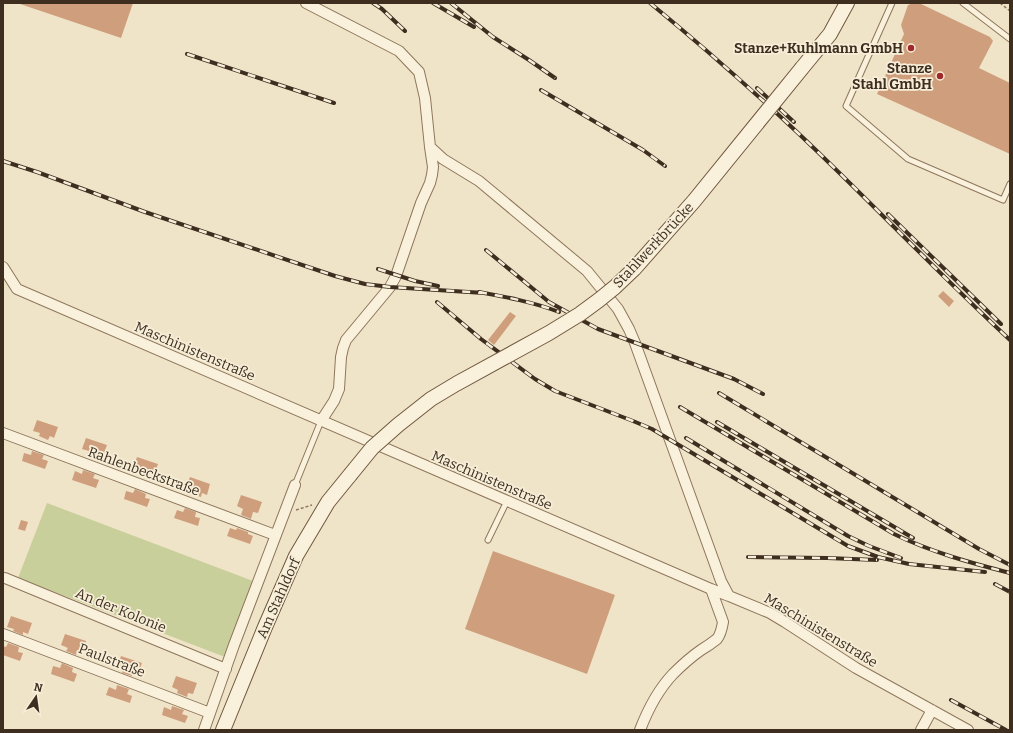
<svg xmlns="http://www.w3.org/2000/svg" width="1013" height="733" font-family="Bitter,serif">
<rect width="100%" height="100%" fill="#f0e4c8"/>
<path fill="#c9cf9b" d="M 47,503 L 253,581 L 225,657 L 18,578 Z"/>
<path fill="#cf9f7d" d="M 20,3 L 133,3 L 121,38 L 20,4 Z
M 913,3 L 919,3 L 990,37 L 993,41 L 979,68 L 1010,83 L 1010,154 L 877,94 L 904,34 L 901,25 L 908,5 Z
M 943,291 L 954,301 L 949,307 L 938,296 Z
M 510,312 L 516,316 L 494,345 L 488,340 Z
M 37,420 L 58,427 L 54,438 L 50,436 L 48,440 L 39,436 L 40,433 L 33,431 Z
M 86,438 L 107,445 L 103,456 L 98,454 L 97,458 L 87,455 L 89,451 L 82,449 Z
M 32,451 L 44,455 L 42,459 L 48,461 L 45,469 L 22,461 L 24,453 L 31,455 Z
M 137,457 L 158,464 L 154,475 L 149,473 L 148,477 L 138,474 L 139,470 L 133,468 Z
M 83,470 L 95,474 L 93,478 L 99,480 L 96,488 L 72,480 L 75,471 L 82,474 Z
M 190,477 L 210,484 L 207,495 L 202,493 L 201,497 L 191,494 L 192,490 L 186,488 Z
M 135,489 L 146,494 L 145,498 L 150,499 L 147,507 L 124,499 L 126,491 L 133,493 Z
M 241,495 L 262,502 L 258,513 L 253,512 L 251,519 L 241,515 L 243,509 L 237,506 Z
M 185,508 L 196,512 L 195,517 L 200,518 L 198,526 L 174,518 L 177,510 L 183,512 Z
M 21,520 L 28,522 L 25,531 L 18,529 Z
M 230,528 L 236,530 L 237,528 L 248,532 L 248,534 L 253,536 L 250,544 L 227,536 Z
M 493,551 L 615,595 L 587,674 L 465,629 Z
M 11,616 L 32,623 L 28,634 L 23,632 L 23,635 L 13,631 L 14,629 L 7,627 Z
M 65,634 L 86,641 L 82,652 L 77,651 L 76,655 L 66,651 L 68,648 L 61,645 Z
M 8,643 L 19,647 L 18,652 L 23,653 L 20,661 L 3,655 L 3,646 L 6,647 Z
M 121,656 L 142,663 L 138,674 L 133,672 L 132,676 L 122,673 L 123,669 L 117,667 Z
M 62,663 L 73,668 L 72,672 L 77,674 L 74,682 L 51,674 L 53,666 L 60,668 Z
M 176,676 L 197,683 L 193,694 L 188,693 L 187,697 L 177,693 L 178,690 L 172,687 Z
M 117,685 L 129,689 L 127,694 L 132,696 L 130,703 L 106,695 L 109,687 L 116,690 Z
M 172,706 L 184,710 L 182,714 L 188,716 L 185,723 L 162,715 L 164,707 L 171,710 Z"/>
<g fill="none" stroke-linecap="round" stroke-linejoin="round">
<defs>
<path id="lane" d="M 892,3 L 846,106 L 908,159 L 1003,200 L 1010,184
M 963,3 L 1010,39
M 295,485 L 321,421
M 488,540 L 507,501"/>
<path id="street" d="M 306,3 L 399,51 L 419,72 L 425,98 L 430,147 L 433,167 L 432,175 L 430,183 L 421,203 L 396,276 L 390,287 L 346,340 L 343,348 L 341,357 L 339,389 L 334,401 L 321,421
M 430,147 L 443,159 L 479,181 L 587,271 L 618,309 L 629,329 L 635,343 L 721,581 L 729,596
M 3,267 L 17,289 L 711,589 L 729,596 L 770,613 L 785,622 L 856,668 L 968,730
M 3,433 L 275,535
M 5,578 L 226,669
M 3,634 L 210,713
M 204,730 L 234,645 L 295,485
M 640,730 C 648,709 657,691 673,674 C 682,665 691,657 701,650 C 706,647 712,643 717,639 C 721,634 722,628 723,622 L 711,589
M 921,730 L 932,710"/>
<path id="secondary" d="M 802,68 L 830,34 L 847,3
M 223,730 L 265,627 L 296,556 L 328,502 L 350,475"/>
</defs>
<use href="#lane" stroke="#8d765c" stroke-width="7"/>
<use href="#street" stroke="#8d765c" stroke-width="12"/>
<use href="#secondary" stroke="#6f573f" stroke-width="16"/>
<path stroke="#8d765c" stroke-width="1.5" stroke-dasharray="3 2" stroke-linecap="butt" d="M 1000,3 L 1010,11
M 296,510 L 312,505"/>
<use href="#lane" stroke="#faf1dc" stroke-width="5"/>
<use href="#street" stroke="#faf1dc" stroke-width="10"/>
<use href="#secondary" stroke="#faf1dc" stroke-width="14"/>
<defs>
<path id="rail" d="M 373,3 L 382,9 L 405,31
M 433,3 L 474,27
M 451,3 L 493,37 L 529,60 L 555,78
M 650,3 C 701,45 750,88 798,133 C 870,201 938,273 1010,340
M 187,54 L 334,103
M 757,88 L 794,122
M 541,90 L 643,150 L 665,166
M 3,161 L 37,172 L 145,212 L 335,276 L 365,284 L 390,287 L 484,293
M 888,214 L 1001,324
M 486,250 L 549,302 L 598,329 L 734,379 L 763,394
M 378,269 L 415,281 L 438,286
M 479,292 C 506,297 533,302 559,312
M 437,302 L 481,339 L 535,379 L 555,391 L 633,421 L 652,429 L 848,546 L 878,557 L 909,564 L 985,572
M 719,393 L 979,549 L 1010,565
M 680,407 L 894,534 C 931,552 971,563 1010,573
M 717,422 L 913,538
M 686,438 L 848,536 L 869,546 L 901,558
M 748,557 L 827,558 L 877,560
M 995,584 L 1010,592
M 951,700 L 1006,730"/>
</defs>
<use href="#rail" stroke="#3d2e20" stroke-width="4"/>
<use href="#rail" stroke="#f7eed8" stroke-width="2.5" stroke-dasharray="8" stroke-linecap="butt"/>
<defs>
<path id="secondary-bridge" d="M 350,475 L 372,448 L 398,425 L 431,399 L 456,384 L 549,333 L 580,314 L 599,300 L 615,287 L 634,269 L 694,201 L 802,68"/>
</defs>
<use href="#secondary-bridge" stroke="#6f573f" stroke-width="16" stroke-linecap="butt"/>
<use href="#secondary-bridge" stroke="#faf1dc" stroke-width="14"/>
</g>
<g fill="#9e2a2b" stroke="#f7eed8" stroke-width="1.5">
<circle cx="911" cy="48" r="4"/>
<circle cx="940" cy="76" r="4"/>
</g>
<g text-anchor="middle" stroke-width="3.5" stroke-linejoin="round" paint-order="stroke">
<g font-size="14" font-weight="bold" fill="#3d2e20" stroke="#f7eed8" text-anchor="end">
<text x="903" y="53">Stanze+Kuhlmann GmbH</text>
<text x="932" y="73">Stanze<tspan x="932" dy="16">Stahl GmbH</tspan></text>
</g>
<g font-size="14" fill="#3d2e20" stroke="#f7eed8">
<text transform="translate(653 245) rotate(-47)" y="5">Stahlwerkbrücke</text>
<text transform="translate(195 351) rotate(23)" y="5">Maschinistenstraße</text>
<text transform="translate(144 471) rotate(20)" y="5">Rahlenbeckstraße</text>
<text transform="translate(492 480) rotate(23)" y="5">Maschinistenstraße</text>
<text transform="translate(278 598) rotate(-66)" y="5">Am Stahldorf</text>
<text transform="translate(121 610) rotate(22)" y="5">An der Kolonie</text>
<text transform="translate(821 630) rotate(31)" y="5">Maschinistenstraße</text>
<text transform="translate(112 660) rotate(21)" y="5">Paulstraße</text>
</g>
</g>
<rect width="1013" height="733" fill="none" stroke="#3d2e20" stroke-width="8"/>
<g transform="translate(36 697) rotate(13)" stroke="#f7eed8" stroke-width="3" paint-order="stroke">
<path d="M0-3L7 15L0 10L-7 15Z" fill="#3d2e20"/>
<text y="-6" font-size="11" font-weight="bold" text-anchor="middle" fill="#3d2e20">N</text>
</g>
</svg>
